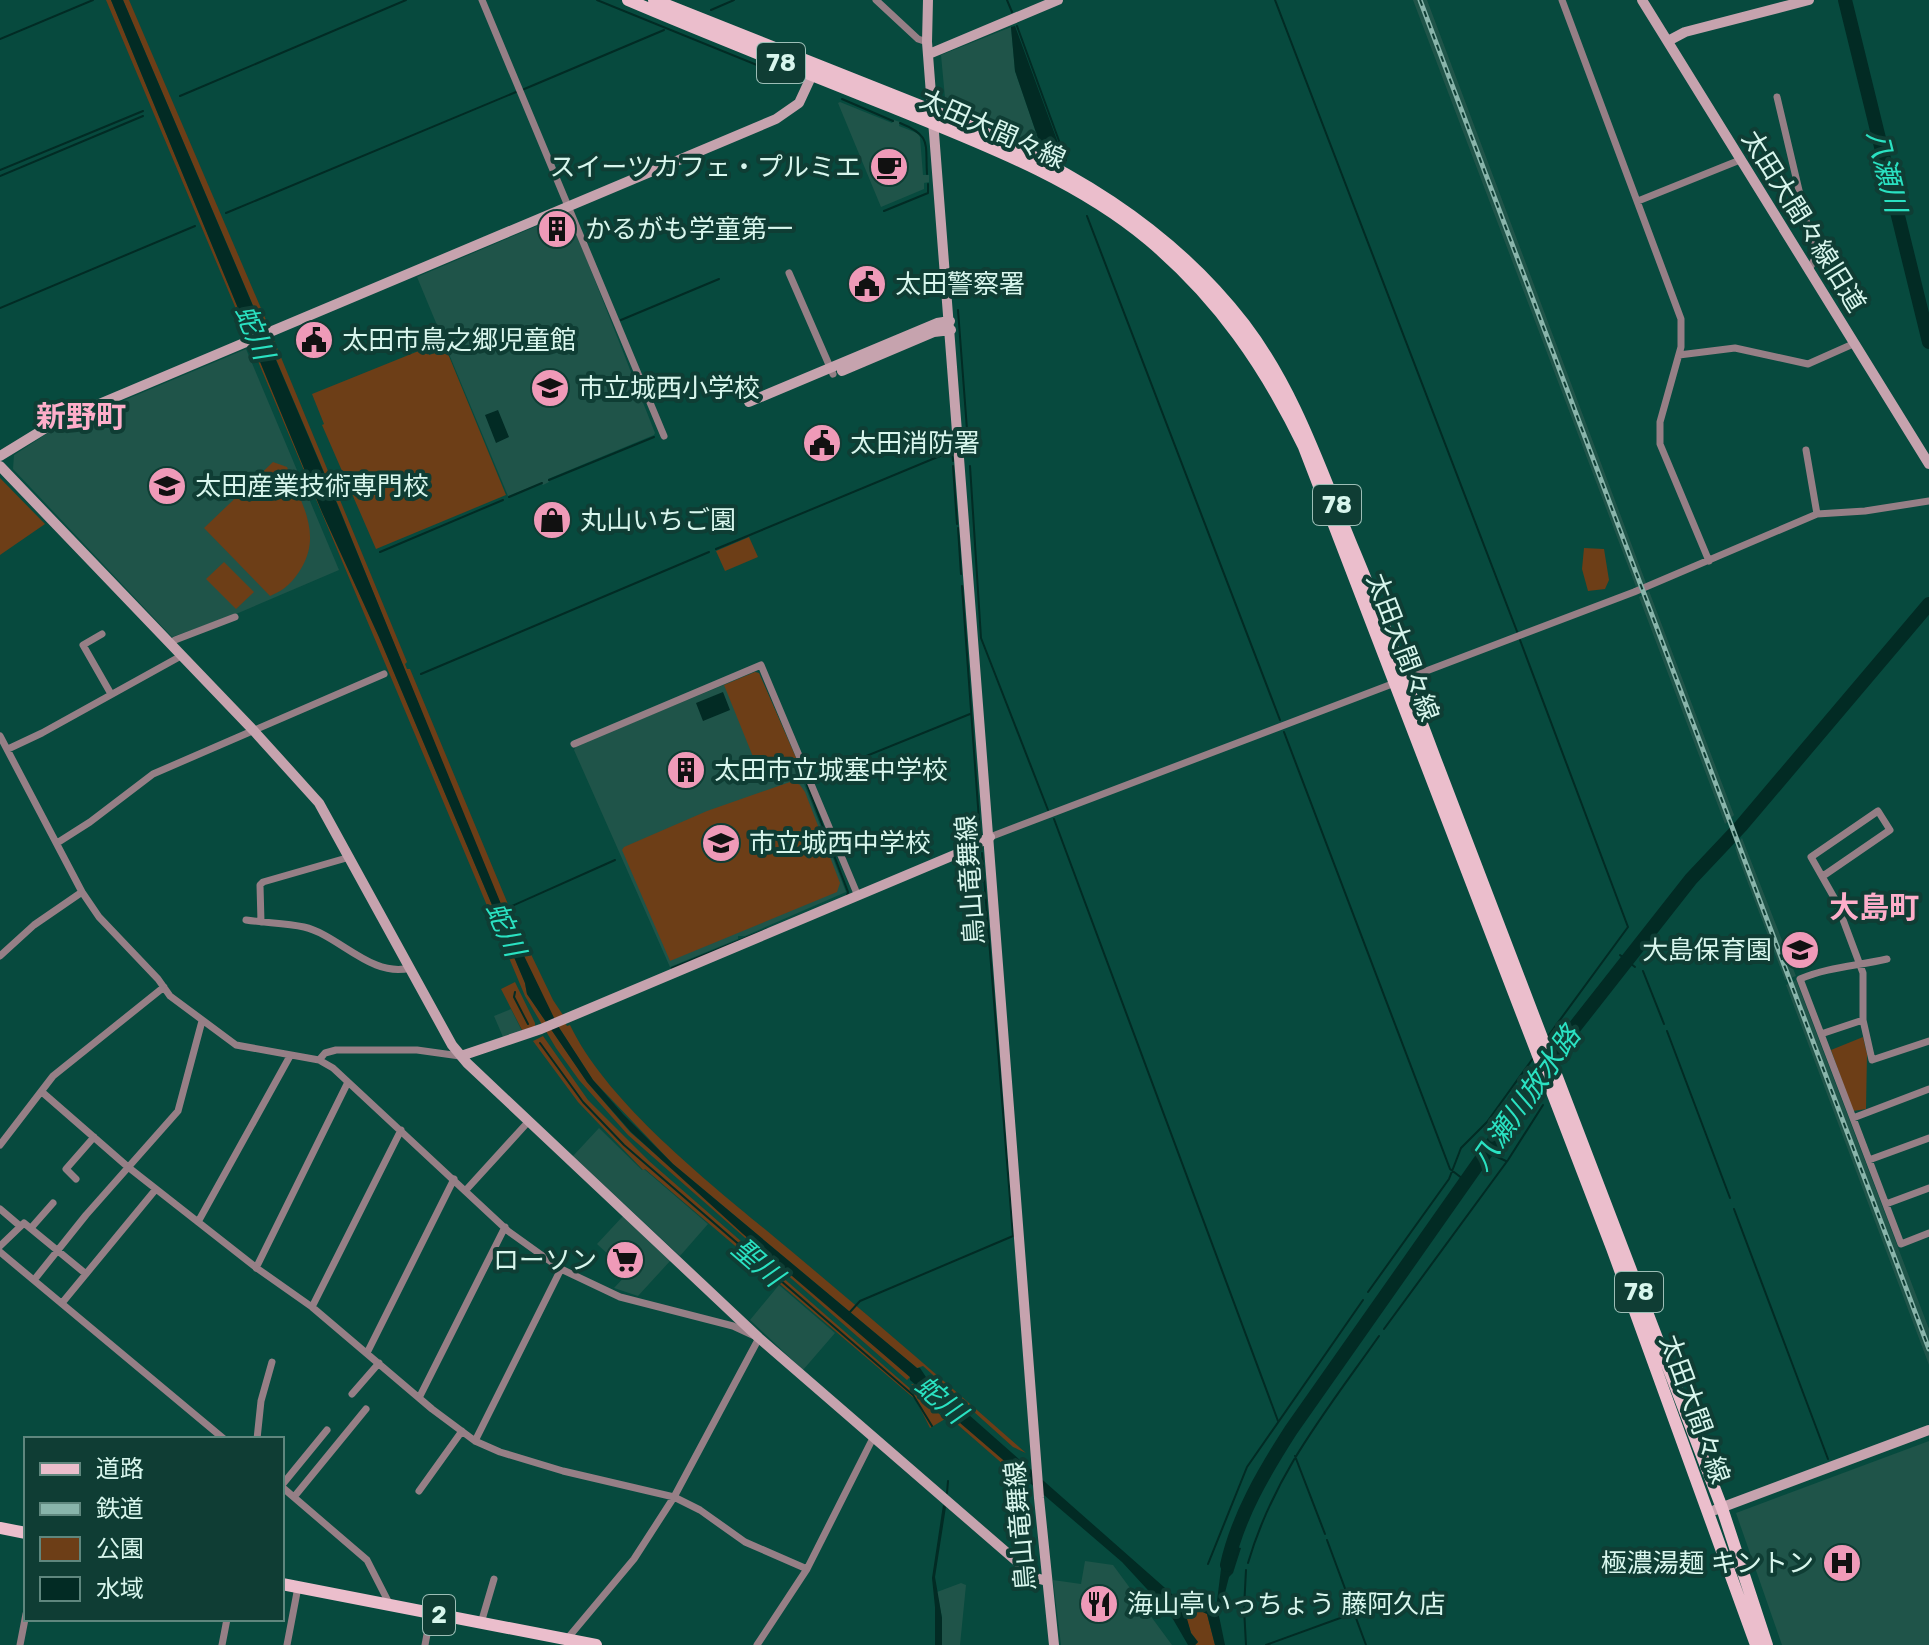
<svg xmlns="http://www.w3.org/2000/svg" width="1929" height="1645" font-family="Rubik,'Noto Sans JP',sans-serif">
<rect width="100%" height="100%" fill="#074a3e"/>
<path fill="#1f5449" d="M 1413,0 L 1427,0 L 1646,583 L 1636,587 Z
M 1011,27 L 1015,71 L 1041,147 L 950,105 L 945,98 L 941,55 Z
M 840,102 L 892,123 L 894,120 L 900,122 L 899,126 L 917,133 L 920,137 L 923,175 L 929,175 L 929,182 L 924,183 L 924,189 L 881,207 L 838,103 Z
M 565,214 L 570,217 L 655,433 L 654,435 L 548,479 L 549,482 L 543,485 L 541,483 L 508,496 L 417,277 Z
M 246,349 L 339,570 L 236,614 L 172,637 L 13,469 L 14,455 L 51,431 Z
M 1649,591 L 1734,815 L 1725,824 L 1639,597 Z
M 755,672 L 759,673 L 805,779 L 803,781 L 846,892 L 745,936 L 738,936 L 738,939 L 670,967 L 574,750 L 576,746 Z
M 1742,838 L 1796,976 L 1785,980 L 1738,857 L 1735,847 Z
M 1796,980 L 1929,1329 L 1929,1365 L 1786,985 Z
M 511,1009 L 522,1031 L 503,1037 L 494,1016 Z
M 599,1128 L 642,1170 L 644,1169 L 708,1224 L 680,1256 L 573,1156 Z
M 623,1216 L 671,1260 L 638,1296 L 614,1288 L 628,1273 L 597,1244 Z
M 779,1285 L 835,1333 L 803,1370 L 750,1320 Z
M 1929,1441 L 1929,1645 L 1782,1645 L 1736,1513 Z
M 1085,1561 L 1113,1565 L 1172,1645 L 1061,1645 L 1053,1580 L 1081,1584 Z
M 961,1583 L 966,1585 L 960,1645 L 942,1645 L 942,1618 L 937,1592 Z"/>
<path fill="#6d3e17" d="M 106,0 L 111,0 L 322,512 L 379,637 L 525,983 L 527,994 L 587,1082 L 630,1132 L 910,1377 L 907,1380 L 628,1135 L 579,1080 L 556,1048 L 525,996 Z
M 123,0 L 129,0 L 266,320 L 268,327 L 265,330 L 269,339 L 273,338 L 407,662 L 405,664 L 407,669 L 410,669 L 515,921 L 553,1000 L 563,1015 L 561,1017 L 567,1026 L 570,1025 C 609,1107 721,1192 790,1250 C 870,1317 948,1384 1026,1453 L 1013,1447 L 923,1366 L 917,1368 L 673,1164 L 593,1080 L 558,1026 L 541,995 L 486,871 L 338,505 Z
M 426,348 L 429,355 L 446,349 L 506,495 L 376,549 L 322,425 L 324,424 L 312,394 Z
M 273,462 L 287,467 C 300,501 322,532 302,567 C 294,581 285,590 270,596 L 204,528 Z
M 0,478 L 45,524 L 0,555 Z
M 749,537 L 758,557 L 725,571 L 716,551 Z
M 1584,548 L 1604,549 L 1609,580 L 1605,589 L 1588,591 L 1582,569 Z
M 224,562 L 254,592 L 236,609 L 206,579 Z
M 755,672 L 759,673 L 797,760 L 760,774 L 724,685 Z
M 793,781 L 800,785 L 805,792 L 840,883 L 837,892 L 670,961 L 622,850 L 624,847 L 707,811 Z
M 515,982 L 535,1023 L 535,1027 L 522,1030 L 501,989 Z
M 543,1036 L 588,1100 L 649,1161 L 945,1419 L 930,1428 L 916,1400 L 645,1169 L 643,1170 L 578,1102 L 533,1041 Z
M 1863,1037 L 1867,1054 L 1866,1109 L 1853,1111 L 1831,1050 Z
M 911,1384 L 917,1385 L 1027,1480 L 1028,1486 Z
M 1183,1608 L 1199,1610 L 1207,1614 L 1215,1645 L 1195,1645 L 1198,1642 L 1191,1633 Z"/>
<path fill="#022b24" d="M 111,0 L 123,0 L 338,506 L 512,931 L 558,1026 L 593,1080 L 623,1114 L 673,1164 L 917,1368 L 920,1368 L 926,1377 L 1173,1595 L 1213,1611 L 1216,1609 L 1221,1569 L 1228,1546 L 1241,1548 L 1233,1573 L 1229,1577 L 1219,1616 L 1225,1645 L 1215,1645 L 1207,1614 L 1199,1610 L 1184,1608 L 1191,1633 L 1198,1642 L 1195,1645 L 1188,1645 L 1170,1614 L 1122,1562 L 910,1380 L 910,1377 L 743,1234 L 631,1132 L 587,1082 L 527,994 L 525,983 L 379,637 L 322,512 Z
M 1015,26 L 1064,159 L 1041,147 L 1015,71 L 1011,27 Z
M 498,410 L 509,437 L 496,443 L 485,415 Z
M 723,692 L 730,710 L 703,721 L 696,703 Z
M 943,1505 L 946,1507 L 935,1577 L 942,1618 L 942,1645 L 935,1645 L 935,1607 L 932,1578 Z"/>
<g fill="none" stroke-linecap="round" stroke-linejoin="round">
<path stroke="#022b24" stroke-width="2" d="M 597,0 L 801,83
M 1007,0 L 1012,12
M 1275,0 L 1518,634
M 711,10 L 734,0
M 1017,26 L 1066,160
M 0,39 L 93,0
M 522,90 L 664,30
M 180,96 L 406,0
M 842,99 L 893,121
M 900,123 C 932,136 925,143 927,174
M 0,170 L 143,111
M 0,176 L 143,116
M 884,211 L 928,193 L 928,184
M 226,213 L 516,92
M 1087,216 L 1280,720
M 0,308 L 195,226
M 958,310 L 969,456
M 621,320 L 719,279
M 953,466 L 957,524
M 970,466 L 981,638 L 1048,810
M 549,480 L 654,437
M 509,497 L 542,483
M 958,528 L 961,574
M 716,549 L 952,451 L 953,461
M 380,552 L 503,500
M 962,586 L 980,834
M 1520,640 L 1628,927 L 1546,1039
M 421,674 L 709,552
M 1284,732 L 1450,1169 L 1467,1182
M 812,778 L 970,714
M 807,785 L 848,892 L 847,896
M 1054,819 L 1278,1421
M 503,910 L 615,860
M 1620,955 L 1635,967
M 672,968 L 767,929
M 1643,971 L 1664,1024
M 515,992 L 514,997 L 528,1024
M 1667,1031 L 1730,1198
M 540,1043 L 583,1102 L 624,1145 L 913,1395 L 932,1426
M 1478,1148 L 1506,1161
M 1734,1209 L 1828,1459
M 1368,1292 L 1449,1179 L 1461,1148 L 1487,1122 L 1534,1057
M 849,1313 L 860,1301 L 1013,1236 L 982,853
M 1384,1329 L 1508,1160 L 1543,1105
M 1295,1456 L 1325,1534
M 947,1493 L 948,1481
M 1327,1540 L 1366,1645
M 1248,1563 C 1274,1474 1327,1410 1379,1336
M 1208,1564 L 1247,1467 L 1363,1300
M 1246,1570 L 1244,1608 L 1246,1645
M 1266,1645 L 1354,1613"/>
<path stroke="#022b24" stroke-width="14" d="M 1845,0 L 1929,342
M 1227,1565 C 1238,1516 1264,1472 1291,1430 L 1570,1033 L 1691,879 L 1741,826 L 1929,604"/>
<path stroke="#967f86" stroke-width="7" d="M 482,0 L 664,436
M 876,0 L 918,39 L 927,42
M 1562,0 L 1681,319 L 1681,347 L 1660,422 L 1660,444 L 1709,561
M 1777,97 L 1815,258 L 1809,270
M 1638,201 L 1740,160
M 789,273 L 833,374
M 1679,355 L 1735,348 L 1808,364 L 1853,344
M 1806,450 L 1817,514
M 102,634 L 83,645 L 111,694
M 170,644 L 175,640 L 235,617
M 0,736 L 82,892 L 99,917 L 158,979 L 170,996 L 236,1045 L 319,1060 L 333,1068 L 508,1231 L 561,1269 L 620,1297 L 733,1326 L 759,1338 L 674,1497 L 634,1559 L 567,1639
M 574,744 L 761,665 L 858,896
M 8,749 L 42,733 L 181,656
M 990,837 L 1634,592 L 1817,514 L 1865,511 L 1929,501
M 57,843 L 90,822 L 153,774 L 384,674
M 1823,876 L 1890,830 L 1878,811 L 1811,857 L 1836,901 L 1863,973 L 1863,1020 L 1872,1060 L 1929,1041
M 246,920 C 265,923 285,923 304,927 C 339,935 371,978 410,968
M 261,922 L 260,885 L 263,882 L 350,857
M 0,956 L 34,925 L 82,892
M 1887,959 C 1857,966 1828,967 1800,979 L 1901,1244 L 1929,1233
M 1821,1034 L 1863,1020
M 319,1060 L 325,1053 L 336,1050 L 417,1050 L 460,1056
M 42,1092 L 128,1167 L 258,1269 L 312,1307 L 432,1409 L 475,1441 L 500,1452 L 563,1471 L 674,1497 L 700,1510 L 745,1542 L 807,1569
M 1853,1118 L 1929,1089
M 0,1145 L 53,1076 L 164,987
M 1869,1160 L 1929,1138
M 76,1179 L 66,1169 L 94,1137
M 466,1190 L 528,1122
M 1886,1204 L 1929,1188
M 0,1209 L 20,1226
M 198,1222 L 290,1056
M 31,1228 L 53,1203
M 0,1246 L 24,1223 L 86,1274
M 0,1252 L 224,1439
M 256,1268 L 348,1082
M 34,1280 L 86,1215 L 178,1111 L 202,1021
M 62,1303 L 156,1189
M 312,1307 L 401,1130
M 367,1353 L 454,1179
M 352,1394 L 379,1363
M 419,1398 L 505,1227
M 257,1439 L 261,1401 L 272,1362
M 475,1441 L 561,1269
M 282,1485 L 327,1430
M 282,1487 L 367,1560 L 390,1605
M 419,1491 L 462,1431
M 294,1497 L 366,1409
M 481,1623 L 494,1579
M 20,1645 L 26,1614
M 222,1645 L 227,1619
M 287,1645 L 298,1587
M 425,1645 L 431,1613
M 757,1645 L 807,1569 L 873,1438"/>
<path stroke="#c6a3ae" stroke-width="10" d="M 928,0 L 927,42 L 1039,1498 L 1054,1645
M 1642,0 L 1929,464
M 1668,41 L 1685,32 L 1809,0
M 929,54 L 1058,0
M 842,371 L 934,332 L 951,330
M 749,402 L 937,323 L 950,321
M 0,456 L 54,423 L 776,119 L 799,103 L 812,75
M 0,466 L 254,731 L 319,803 L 452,1045 L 467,1063 L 759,1338 L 1036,1578 L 1047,1581
M 461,1056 L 541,1029 L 959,853 L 990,837
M 1715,1510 L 1929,1430"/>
<path stroke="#ebbecc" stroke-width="12" d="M 628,0 C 715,37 804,72 892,107 C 980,143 1075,178 1149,240 C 1218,298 1265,366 1304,447 L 1612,1248 L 1756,1645
M 654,0 L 951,118 C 1065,167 1167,224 1244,324 C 1295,391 1320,469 1352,546 C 1382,617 1409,689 1436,761 C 1530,1010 1626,1259 1722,1508 L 1767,1645
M 0,1528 L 26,1533
M 282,1584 L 596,1645"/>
<defs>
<path id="rail" d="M 1420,0 L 1929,1349"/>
</defs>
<use href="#rail" stroke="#89b5ab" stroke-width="5"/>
<use href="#rail" stroke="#0f3d34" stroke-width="2" stroke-dasharray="6" stroke-linecap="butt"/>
</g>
<defs>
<symbol id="cafe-disc" viewBox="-11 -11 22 22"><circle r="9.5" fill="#ef9ab8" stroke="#0f3d34"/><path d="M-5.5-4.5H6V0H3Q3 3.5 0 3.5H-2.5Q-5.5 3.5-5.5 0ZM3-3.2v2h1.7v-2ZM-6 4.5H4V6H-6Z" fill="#111"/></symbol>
<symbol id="building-disc" viewBox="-11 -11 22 22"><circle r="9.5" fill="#ef9ab8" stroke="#0f3d34"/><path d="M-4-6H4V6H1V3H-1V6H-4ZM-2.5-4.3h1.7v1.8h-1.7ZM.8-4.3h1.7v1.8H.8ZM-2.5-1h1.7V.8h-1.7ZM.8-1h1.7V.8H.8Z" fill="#111"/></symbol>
<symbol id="civic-disc" viewBox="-11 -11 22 22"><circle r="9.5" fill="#ef9ab8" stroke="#0f3d34"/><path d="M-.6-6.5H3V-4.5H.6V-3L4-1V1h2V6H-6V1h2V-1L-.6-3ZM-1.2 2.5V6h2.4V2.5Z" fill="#111"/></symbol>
<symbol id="school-disc" viewBox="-11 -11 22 22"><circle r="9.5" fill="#ef9ab8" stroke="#0f3d34"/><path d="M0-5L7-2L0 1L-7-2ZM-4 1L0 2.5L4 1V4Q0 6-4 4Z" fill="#111"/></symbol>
<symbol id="shop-disc" viewBox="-11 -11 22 22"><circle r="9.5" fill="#ef9ab8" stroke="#0f3d34"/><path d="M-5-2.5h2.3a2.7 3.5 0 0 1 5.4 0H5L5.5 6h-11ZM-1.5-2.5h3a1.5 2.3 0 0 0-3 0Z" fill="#111"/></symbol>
<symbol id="supermarket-disc" viewBox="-11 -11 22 22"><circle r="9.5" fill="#ef9ab8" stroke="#0f3d34"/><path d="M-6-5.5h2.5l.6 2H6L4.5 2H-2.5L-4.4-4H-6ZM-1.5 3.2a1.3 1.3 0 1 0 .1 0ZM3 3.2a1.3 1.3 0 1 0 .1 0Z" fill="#111"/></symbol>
<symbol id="hospital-disc" viewBox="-11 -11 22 22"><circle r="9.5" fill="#ef9ab8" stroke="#0f3d34"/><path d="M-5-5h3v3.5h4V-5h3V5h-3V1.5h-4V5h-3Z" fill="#111"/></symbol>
<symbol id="restaurant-disc" viewBox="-11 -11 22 22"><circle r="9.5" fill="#ef9ab8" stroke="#0f3d34"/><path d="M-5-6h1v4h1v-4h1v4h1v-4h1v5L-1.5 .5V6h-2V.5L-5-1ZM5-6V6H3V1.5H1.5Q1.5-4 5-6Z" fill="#111"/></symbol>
</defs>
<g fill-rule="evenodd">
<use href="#cafe-disc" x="867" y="145" width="44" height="44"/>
<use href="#building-disc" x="535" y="207" width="44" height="44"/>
<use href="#civic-disc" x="845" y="262" width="44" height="44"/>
<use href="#civic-disc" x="292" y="318" width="44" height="44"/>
<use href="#school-disc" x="528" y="366" width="44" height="44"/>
<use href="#civic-disc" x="800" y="421" width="44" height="44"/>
<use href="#school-disc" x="145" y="464" width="44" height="44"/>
<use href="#shop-disc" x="530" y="498" width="44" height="44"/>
<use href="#building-disc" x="664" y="748" width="44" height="44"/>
<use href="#school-disc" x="699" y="821" width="44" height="44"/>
<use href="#school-disc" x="1778" y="928" width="44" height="44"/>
<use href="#supermarket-disc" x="603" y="1238" width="44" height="44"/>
<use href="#hospital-disc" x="1820" y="1541" width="44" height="44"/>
<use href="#restaurant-disc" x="1077" y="1582" width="44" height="44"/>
</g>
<g text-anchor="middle" stroke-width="8" stroke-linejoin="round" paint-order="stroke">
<g fill="#0f3d34" stroke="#9cbeb6" stroke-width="2">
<rect x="757" y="43" width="48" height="40" rx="6"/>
<rect x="1313" y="485" width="48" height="40" rx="6"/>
<rect x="1615" y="1272" width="48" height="40" rx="6"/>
<rect x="423" y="1595" width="32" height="40" rx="6"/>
</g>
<g font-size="24" font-weight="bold" fill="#d8f6ed">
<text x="781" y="71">78</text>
<text x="1337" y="513">78</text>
<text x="1639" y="1300">78</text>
<text x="439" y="1623">2</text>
</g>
<g font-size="26" fill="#d8f6ed" stroke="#0f3d34">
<text transform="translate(993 129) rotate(24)" y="9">太田大間々線</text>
<text transform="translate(1804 221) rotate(58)" y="9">太田大間々線旧道</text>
<text transform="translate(1403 647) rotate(69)" y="9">太田大間々線</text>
<text transform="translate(970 880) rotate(-94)" y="9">鳥山竜舞線</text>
<text transform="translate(1695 1409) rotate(70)" y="9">太田大間々線</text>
<text transform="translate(1020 1526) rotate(-95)" y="9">鳥山竜舞線</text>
</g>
<g font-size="26" fill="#d8f6ed" stroke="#0f3d34" text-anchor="start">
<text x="861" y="176" text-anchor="end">スイーツカフェ・プルミエ</text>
<text x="585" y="238">かるがも学童第一</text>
<text x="895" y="293">太田警察署</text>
<text x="342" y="349">太田市鳥之郷児童館</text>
<text x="578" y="397">市立城西小学校</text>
<text x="850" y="452">太田消防署</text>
<text x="195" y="495">太田産業技術専門校</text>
<text x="580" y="529">丸山いちご園</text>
<text x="714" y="779">太田市立城塞中学校</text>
<text x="749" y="852">市立城西中学校</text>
<text x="1772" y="959" text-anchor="end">大島保育園</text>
<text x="597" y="1269" text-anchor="end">ローソン</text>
<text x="1814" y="1572" text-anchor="end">極濃湯麺 キントン</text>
<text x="1127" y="1613">海山亭いっちょう 藤阿久店</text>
</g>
<g font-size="28" font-style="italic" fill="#2ae2c2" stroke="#0f3d34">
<text transform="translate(1887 171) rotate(76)" y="10">八瀬川</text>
<text transform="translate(255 332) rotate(67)" y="10">蛇川</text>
<text transform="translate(506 929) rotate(66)" y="10">蛇川</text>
<text transform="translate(1525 1098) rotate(-55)" y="10">八瀬川放水路</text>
<text transform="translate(758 1262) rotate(41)" y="10">聖川</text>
<text transform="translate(941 1399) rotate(41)" y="10">蛇川</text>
</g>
<g font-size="30" font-weight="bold" fill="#feaeca" stroke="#0f3d34">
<text x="81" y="427">新野町</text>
<text x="1874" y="918">大島町</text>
</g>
</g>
<rect x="24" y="1437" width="260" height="184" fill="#0f3d34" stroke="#5f877e" stroke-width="2"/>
<rect x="40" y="1463" width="40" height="12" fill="#ebbecc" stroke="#5f877e" stroke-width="2"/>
<text x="96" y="1477" font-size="24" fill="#d8f6ed">道路</text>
<rect x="40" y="1503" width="40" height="12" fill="#89b5ab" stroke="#5f877e" stroke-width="2"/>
<text x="96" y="1517" font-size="24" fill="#d8f6ed">鉄道</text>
<rect x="40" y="1537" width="40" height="24" fill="#6d3e17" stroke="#5f877e" stroke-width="2"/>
<text x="96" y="1557" font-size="24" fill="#d8f6ed">公園</text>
<rect x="40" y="1577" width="40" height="24" fill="#022b24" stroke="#5f877e" stroke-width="2"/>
<text x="96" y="1597" font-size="24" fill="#d8f6ed">水域</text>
</svg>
